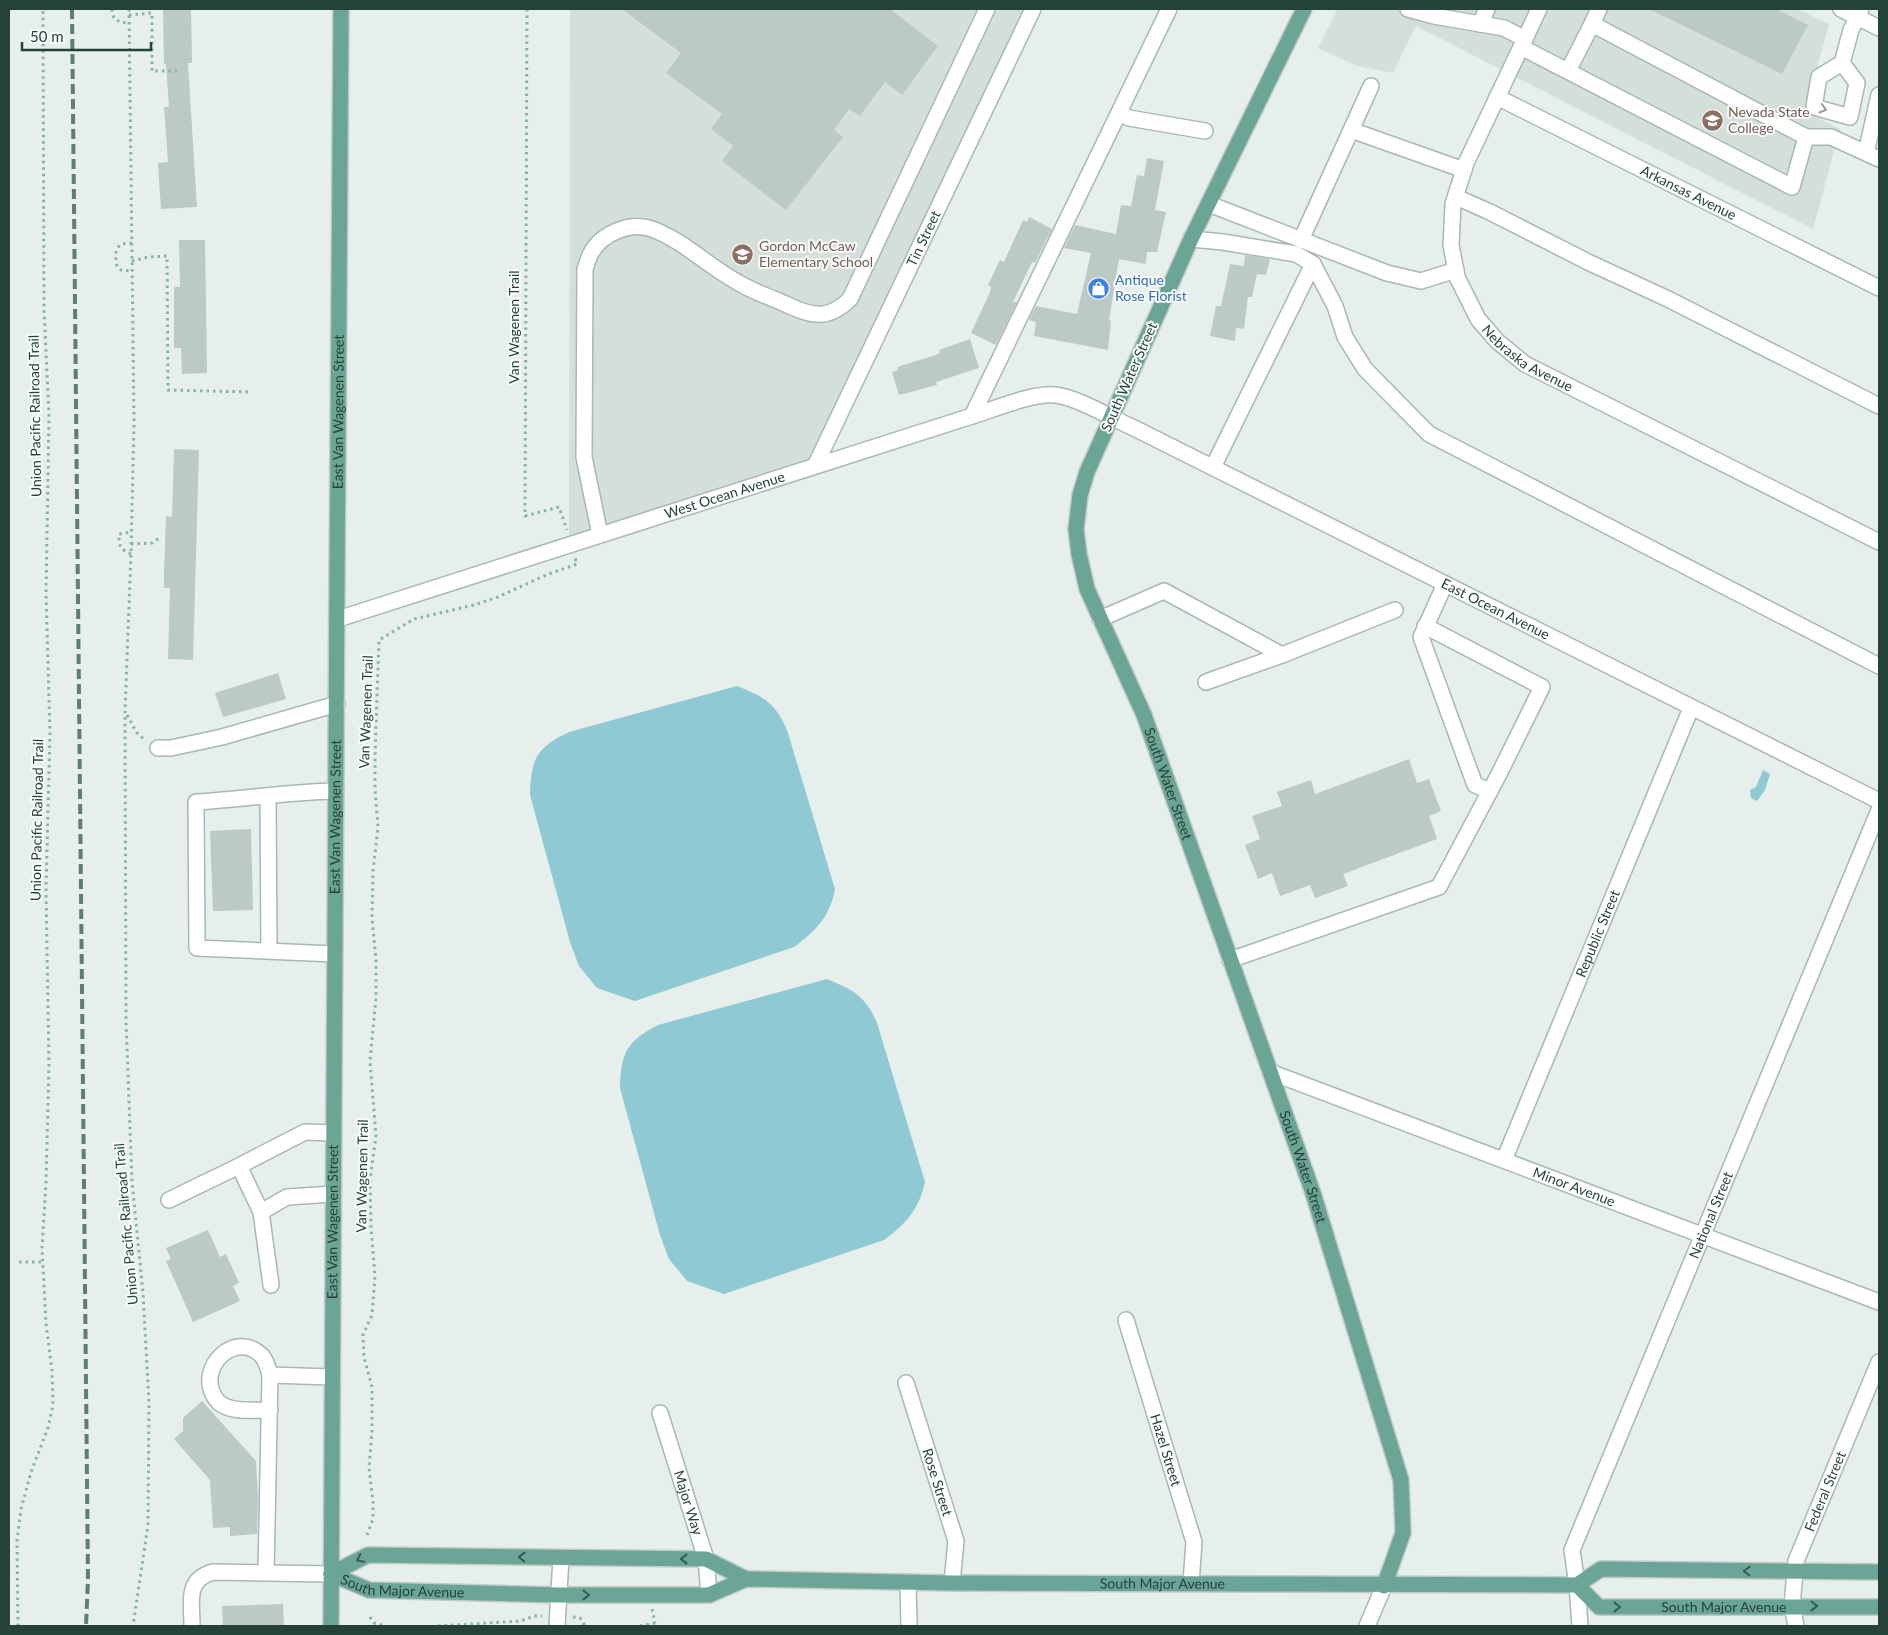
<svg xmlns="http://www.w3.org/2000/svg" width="1888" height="1635" font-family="Lato,sans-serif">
<rect width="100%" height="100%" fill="#e6efeb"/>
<path fill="#d4dfda" d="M 570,9 L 1033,9 L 815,466 L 569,545 Z
M 1338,9 L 1797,9 L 1829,24 L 1805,112 L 1840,129 L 1813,229 L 1416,26 L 1393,73 L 1357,66 L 1318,48 Z"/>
<path fill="#8ec9d4" d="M 737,686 C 764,697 775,702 787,730 L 835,889 C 830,916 816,931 794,947 L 635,1001 L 597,988 L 579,966 L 570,942 L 530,795 C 531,759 536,748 569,732 Z
M 1763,770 L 1770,774 L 1765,790 L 1757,801 L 1751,798 L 1750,790 L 1756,787 Z
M 827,979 C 853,990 865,995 877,1023 L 925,1182 C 919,1209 906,1224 884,1240 L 724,1294 L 687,1281 L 669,1259 L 660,1235 L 620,1088 C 621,1052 627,1041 658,1025 Z"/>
<path fill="#bbcac4" d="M 163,9 L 191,9 L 192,63 L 188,63 L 197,207 L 161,209 L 158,163 L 168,162 L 164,107 L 169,107 L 166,64 L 164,64 Z
M 622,9 L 890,9 L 938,46 L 902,95 L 885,82 L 860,116 L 849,109 L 834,130 L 843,137 L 786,210 L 722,161 L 733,146 L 711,129 L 722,114 L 666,73 L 681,53 Z
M 1649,9 L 1776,9 L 1808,25 L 1782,74 Z
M 1147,158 L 1164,161 L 1155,210 L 1166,212 L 1157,252 L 1147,252 L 1146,264 L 1119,259 L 1109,320 L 1111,321 L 1108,350 L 1034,336 L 1036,322 L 1029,320 L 1036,306 L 1077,314 L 1091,253 L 1064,248 L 1075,225 L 1116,234 L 1121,205 L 1131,206 L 1137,175 L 1144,176 Z
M 1029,217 L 1052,229 L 1035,263 L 1032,262 L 1013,302 L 1017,302 L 996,345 L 971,333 L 990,292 L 991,287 L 988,285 L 1000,260 L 1004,262 L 1023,220 L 1027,222 Z
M 179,240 L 205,240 L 207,373 L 182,374 L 181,348 L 174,348 L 174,287 L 180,287 Z
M 1245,255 L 1270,259 L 1266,275 L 1257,274 L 1252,297 L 1248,297 L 1244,329 L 1236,328 L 1235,341 L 1210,336 L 1216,306 L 1221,306 L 1230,264 L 1244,266 Z
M 970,339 L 979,368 L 936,382 L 937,385 L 899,395 L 892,372 L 898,370 L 897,367 L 936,355 L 940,352 L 939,350 Z
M 174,449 L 199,450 L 193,660 L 168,659 L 170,588 L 164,588 L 164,574 L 166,516 L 172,517 Z
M 278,673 L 286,699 L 223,717 L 215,693 Z
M 1409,759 L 1417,783 L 1429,779 L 1441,811 L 1429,816 L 1437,839 L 1343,874 L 1348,886 L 1315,898 L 1310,885 L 1280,896 L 1272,873 L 1258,879 L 1245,845 L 1260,839 L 1252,816 L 1282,806 L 1277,792 L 1311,780 L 1315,794 Z
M 251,829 L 253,910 L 213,911 L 210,831 Z
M 208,1230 L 220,1257 L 226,1254 L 239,1283 L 233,1286 L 240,1301 L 193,1322 L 166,1261 L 171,1259 L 166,1248 Z
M 202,1401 L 256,1461 L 258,1497 L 257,1534 L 230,1536 L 230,1527 L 213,1528 L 210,1480 L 174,1439 L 183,1431 L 183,1418 Z
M 283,1604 L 284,1626 L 223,1626 L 222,1606 Z"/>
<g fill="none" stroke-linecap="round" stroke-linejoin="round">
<defs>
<g id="minor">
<path d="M 1408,9 L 1434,16 L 1504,28 L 1525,39"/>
<path id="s1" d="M 1539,9 L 1466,163 L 1453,204 L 1451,245 L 1457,277 L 1478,319 L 1497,341 L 1525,364 L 1879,542"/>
<path d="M 1841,9 L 1879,28"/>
<path d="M 1480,24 L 1487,9"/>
<path d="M 1592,24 L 1599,9"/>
<path d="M 1521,47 L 1792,187 L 1806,137 L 1592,24 L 1568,71"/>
<path d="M 1842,63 L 1857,83 L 1850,117 L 1814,107 L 1819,77 L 1842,63 L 1851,30 L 1861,9"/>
<path id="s2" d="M 1497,97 L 1879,288"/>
<path d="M 1119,113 L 1129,118 L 1205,131"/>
<path d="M 1351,130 L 1464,170"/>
<path d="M 1806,137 L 1831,137 L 1879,159"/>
<path d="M 1866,153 L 1879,95"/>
<path d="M 1456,197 L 1490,212 L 1588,262 L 1668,299 L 1879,406"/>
<path d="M 1209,204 L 1387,273 L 1421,281 L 1456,270"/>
<path d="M 1191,239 L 1223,242 L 1296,254 L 1313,264"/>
<path d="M 1301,240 L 1371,86"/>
<path d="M 972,416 L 1169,9"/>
<path id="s3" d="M 815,466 L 1033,9"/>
<path d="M 1213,467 L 1313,264 L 1335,306 L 1345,337 L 1365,369 L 1429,434 L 1879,666"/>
<path d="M 600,535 L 584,457 L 585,269 C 587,264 588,259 590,255 C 600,234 630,221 652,229 C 684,241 709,267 739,283 C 752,291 767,296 781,302 C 794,308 810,316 824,314 C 835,312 842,307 850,299 L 987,9"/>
<path d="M 1445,584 L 1421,637 L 1475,785 L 1490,791"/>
<path id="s4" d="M 338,619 L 972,416 C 995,409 1032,393 1055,395 C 1077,397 1113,419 1134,428 L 1879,801"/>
<path d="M 1100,619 L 1164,591 L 1282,655 L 1395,610"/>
<path d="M 1206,682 L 1282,655"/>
<path d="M 158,748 L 171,748 L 222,737 L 337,704"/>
<path d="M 268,797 L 269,951"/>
<path d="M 334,954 L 197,948 L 196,802 C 243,799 289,792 336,791"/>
<path d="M 1230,960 L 1439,887 L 1499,774 L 1542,687 L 1425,626"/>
<path id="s5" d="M 1270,1072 L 1879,1302"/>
<path id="s6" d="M 1504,1160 L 1691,708"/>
<path d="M 239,1166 L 261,1212 L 271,1285"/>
<path d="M 169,1200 L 239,1166 L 305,1132 L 333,1133"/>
<path d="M 261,1212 L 287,1197 L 333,1194"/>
<path id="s7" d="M 1126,1320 L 1194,1542 L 1191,1583"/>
<path d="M 270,1375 L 331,1377"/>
<path id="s8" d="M 906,1383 L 956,1541 L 952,1583"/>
<path id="s9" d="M 660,1413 L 706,1559 L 709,1595"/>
<path d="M 266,1573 L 270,1375 C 268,1368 266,1359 260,1354 C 234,1331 199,1367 213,1394 C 216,1401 220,1405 227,1407 C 239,1412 257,1410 270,1410"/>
<path d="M 908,1582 L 909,1626"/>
<path d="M 192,1626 C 192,1602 185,1580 213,1572 L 331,1574"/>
<path d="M 557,1626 L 561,1558"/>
<path d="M 1367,1626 L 1384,1586"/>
<path id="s10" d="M 1580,1626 L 1577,1585 L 1572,1550 L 1879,810"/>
<path id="s11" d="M 1796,1626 L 1792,1606 L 1796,1561 L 1879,1362"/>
</g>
<g id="major">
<path id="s12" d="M 1304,9 L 1191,239 L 1087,472 L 1080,495 L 1076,529 L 1079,554 L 1087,589 L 1144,715 L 1313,1193 L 1401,1480 L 1403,1533 L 1384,1586"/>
<path id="s13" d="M 331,1574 L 369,1590 L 559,1595 L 709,1595 L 746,1579 L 952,1583 L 1577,1585 L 1601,1569 L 1879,1572"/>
<path d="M 331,1574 L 368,1555 L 706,1559 L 746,1579"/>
<path id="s14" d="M 1577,1585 L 1599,1607 L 1879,1607"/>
<path id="s15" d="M 331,1626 C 332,1087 338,548 341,9"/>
</g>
</defs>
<use href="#minor" stroke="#a8b8b2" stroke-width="18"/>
<use href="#major" stroke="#c2cac8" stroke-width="18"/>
<path stroke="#86b3a5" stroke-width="3" stroke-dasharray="2.5 4" stroke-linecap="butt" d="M 112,9 C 112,20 118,22 128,23
M 129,9 L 134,422 L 131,554 L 125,712 L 126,1020 L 132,1181 L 143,1293 L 149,1402 L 148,1525 L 133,1626
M 527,9 L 525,516 L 559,507 L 567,530
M 129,15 L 152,13 L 152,71 L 177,71
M 132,243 L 121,244 C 113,252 116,257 117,266 L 121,270 L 133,271
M 132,261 L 149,257 L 167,256 L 168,390 L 252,392
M 131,544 L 152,543 L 161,537
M 131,554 C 120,549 119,547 119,534 L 132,532
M 127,715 L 137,733 L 146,741
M 19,1262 L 42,1262
M 367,1535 L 373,1519 L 373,1502 L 369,1468 L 372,1430 L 372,1387 L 364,1357 L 363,1335 L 372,1315 L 375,1276 L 371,1227 L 370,1180 L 376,1136 L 370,1061 L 376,997 L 376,960 L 372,918 L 373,871 L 378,827 L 375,790 L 375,755 L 379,640 L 414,619 L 474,605 L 498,597 L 546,575 L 577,564 L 575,558
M 652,1609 L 655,1623
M 370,1617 L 374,1623 L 386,1626
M 573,1617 L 580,1618 L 585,1626
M 18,1626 L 17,1541 L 21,1509 L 31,1472 L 48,1428 L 53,1405 L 52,1371 L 46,1323 L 42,1248 L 46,1182 L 49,1065 L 46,890 L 50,734 L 46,593 L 49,416 L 44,309 L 43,9
M 438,1626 L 521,1621 L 534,1616 L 542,1616
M 640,1626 L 655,1623 L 656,1626"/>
<use href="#minor" stroke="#fff" stroke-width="15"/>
<use href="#major" stroke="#6aa596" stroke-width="15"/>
<path stroke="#5f7d75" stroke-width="4" stroke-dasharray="10 5" stroke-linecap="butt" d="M 72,9 L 88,1579 L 86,1626"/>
</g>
<defs><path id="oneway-chevron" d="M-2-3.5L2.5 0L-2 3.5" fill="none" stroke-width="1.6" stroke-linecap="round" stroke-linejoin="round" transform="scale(1.25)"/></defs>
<use stroke="#92a09c" href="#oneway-chevron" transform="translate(1823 109) rotate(17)"/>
<g stroke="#365b51">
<use href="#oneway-chevron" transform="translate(522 1557) rotate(-179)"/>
<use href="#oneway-chevron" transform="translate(360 1559) rotate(153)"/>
<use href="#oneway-chevron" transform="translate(684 1559) rotate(-180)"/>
<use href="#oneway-chevron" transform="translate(1747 1571) rotate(-179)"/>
<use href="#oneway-chevron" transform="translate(586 1595)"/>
<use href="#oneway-chevron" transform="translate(1814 1606) rotate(1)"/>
<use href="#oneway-chevron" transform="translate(1617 1607)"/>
</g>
<defs>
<symbol id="university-disc" viewBox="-11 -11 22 22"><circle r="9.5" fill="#8d6e63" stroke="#f7fbf9"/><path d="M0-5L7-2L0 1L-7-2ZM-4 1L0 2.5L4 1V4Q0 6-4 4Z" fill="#fff"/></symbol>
<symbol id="school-disc" viewBox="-11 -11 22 22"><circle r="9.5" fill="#8d6e63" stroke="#f7fbf9"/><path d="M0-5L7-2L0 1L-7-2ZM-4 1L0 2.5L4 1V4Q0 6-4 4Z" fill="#fff"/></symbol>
<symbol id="shop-disc" viewBox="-11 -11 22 22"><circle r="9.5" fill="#3f7fe0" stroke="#f7fbf9"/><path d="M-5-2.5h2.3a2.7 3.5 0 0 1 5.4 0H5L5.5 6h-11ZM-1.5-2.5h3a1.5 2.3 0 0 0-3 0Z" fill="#fff"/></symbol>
</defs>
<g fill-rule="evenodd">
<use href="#university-disc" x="1700" y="108" width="25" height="25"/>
<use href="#school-disc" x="730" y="242" width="25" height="25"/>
<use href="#shop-disc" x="1086" y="276" width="25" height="25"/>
</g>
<g text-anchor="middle" stroke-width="4" stroke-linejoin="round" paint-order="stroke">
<g font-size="14" fill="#785e54" stroke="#f7fbf9" text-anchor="start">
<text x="1728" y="117">Nevada State<tspan x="1728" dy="16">College</tspan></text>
<text x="759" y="251">Gordon McCaw<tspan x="759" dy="16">Elementary School</tspan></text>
</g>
<g font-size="14" fill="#24423a" stroke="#f7fbf9">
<text dy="5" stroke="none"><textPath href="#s2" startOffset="214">Arkansas Avenue</textPath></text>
<text dy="5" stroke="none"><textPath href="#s3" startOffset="252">Tin Street</textPath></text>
<text transform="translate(514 327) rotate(-90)" y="5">Van Wagenen Trail</text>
<text dy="5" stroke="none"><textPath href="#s1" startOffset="398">Nebraska Avenue</textPath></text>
<text transform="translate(1129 377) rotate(-66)" y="5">South Water Street</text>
<text dy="5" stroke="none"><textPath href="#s15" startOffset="1214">East Van Wagenen Street</textPath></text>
<text transform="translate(35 416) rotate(-91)" y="5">Union Pacific Railroad Trail</text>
<text dy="5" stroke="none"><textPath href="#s4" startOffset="406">West Ocean Avenue</textPath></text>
<text dy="5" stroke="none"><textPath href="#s4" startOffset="1242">East Ocean Avenue</textPath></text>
<text transform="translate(366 712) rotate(-88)" y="5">Van Wagenen Trail</text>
<text dy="5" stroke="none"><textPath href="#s12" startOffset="842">South Water Street</textPath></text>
<text dy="5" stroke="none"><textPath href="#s15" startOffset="809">East Van Wagenen Street</textPath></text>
<text transform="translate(37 820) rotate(-89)" y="5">Union Pacific Railroad Trail</text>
<text dy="5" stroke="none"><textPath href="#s6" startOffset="245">Republic Street</textPath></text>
<text dy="5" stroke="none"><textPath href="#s12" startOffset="1248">South Water Street</textPath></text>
<text transform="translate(362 1176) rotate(-89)" y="5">Van Wagenen Trail</text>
<text dy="5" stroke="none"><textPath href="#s5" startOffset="325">Minor Avenue</textPath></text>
<text dy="5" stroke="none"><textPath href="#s10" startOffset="439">National Street</textPath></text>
<text dy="5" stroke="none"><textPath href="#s15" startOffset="404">East Van Wagenen Street</textPath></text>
<text transform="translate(126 1224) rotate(-95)" y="5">Union Pacific Railroad Trail</text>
<text dy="5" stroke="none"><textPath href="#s7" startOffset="136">Hazel Street</textPath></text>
<text dy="5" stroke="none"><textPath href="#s8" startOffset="104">Rose Street</textPath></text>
<text dy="5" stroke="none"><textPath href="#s11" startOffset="141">Federal Street</textPath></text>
<text dy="5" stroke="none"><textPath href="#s9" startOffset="94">Major Way</textPath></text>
<text dy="5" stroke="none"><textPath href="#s13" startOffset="838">South Major Avenue</textPath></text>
<text dy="5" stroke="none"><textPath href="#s13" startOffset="74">South Major Avenue</textPath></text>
<text dy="5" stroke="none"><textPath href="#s14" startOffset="156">South Major Avenue</textPath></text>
</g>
<g font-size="14" fill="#366cbe" stroke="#f7fbf9" text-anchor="start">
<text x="1115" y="285">Antique<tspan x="1115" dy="16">Rose Florist</tspan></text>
</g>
</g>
<rect width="1888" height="1635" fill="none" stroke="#24423a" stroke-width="20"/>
<path d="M22 42v8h129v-8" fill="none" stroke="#24423a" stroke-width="2.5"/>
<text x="30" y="42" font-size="15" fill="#24423a" stroke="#f7fbf9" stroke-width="4" paint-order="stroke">50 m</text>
</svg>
